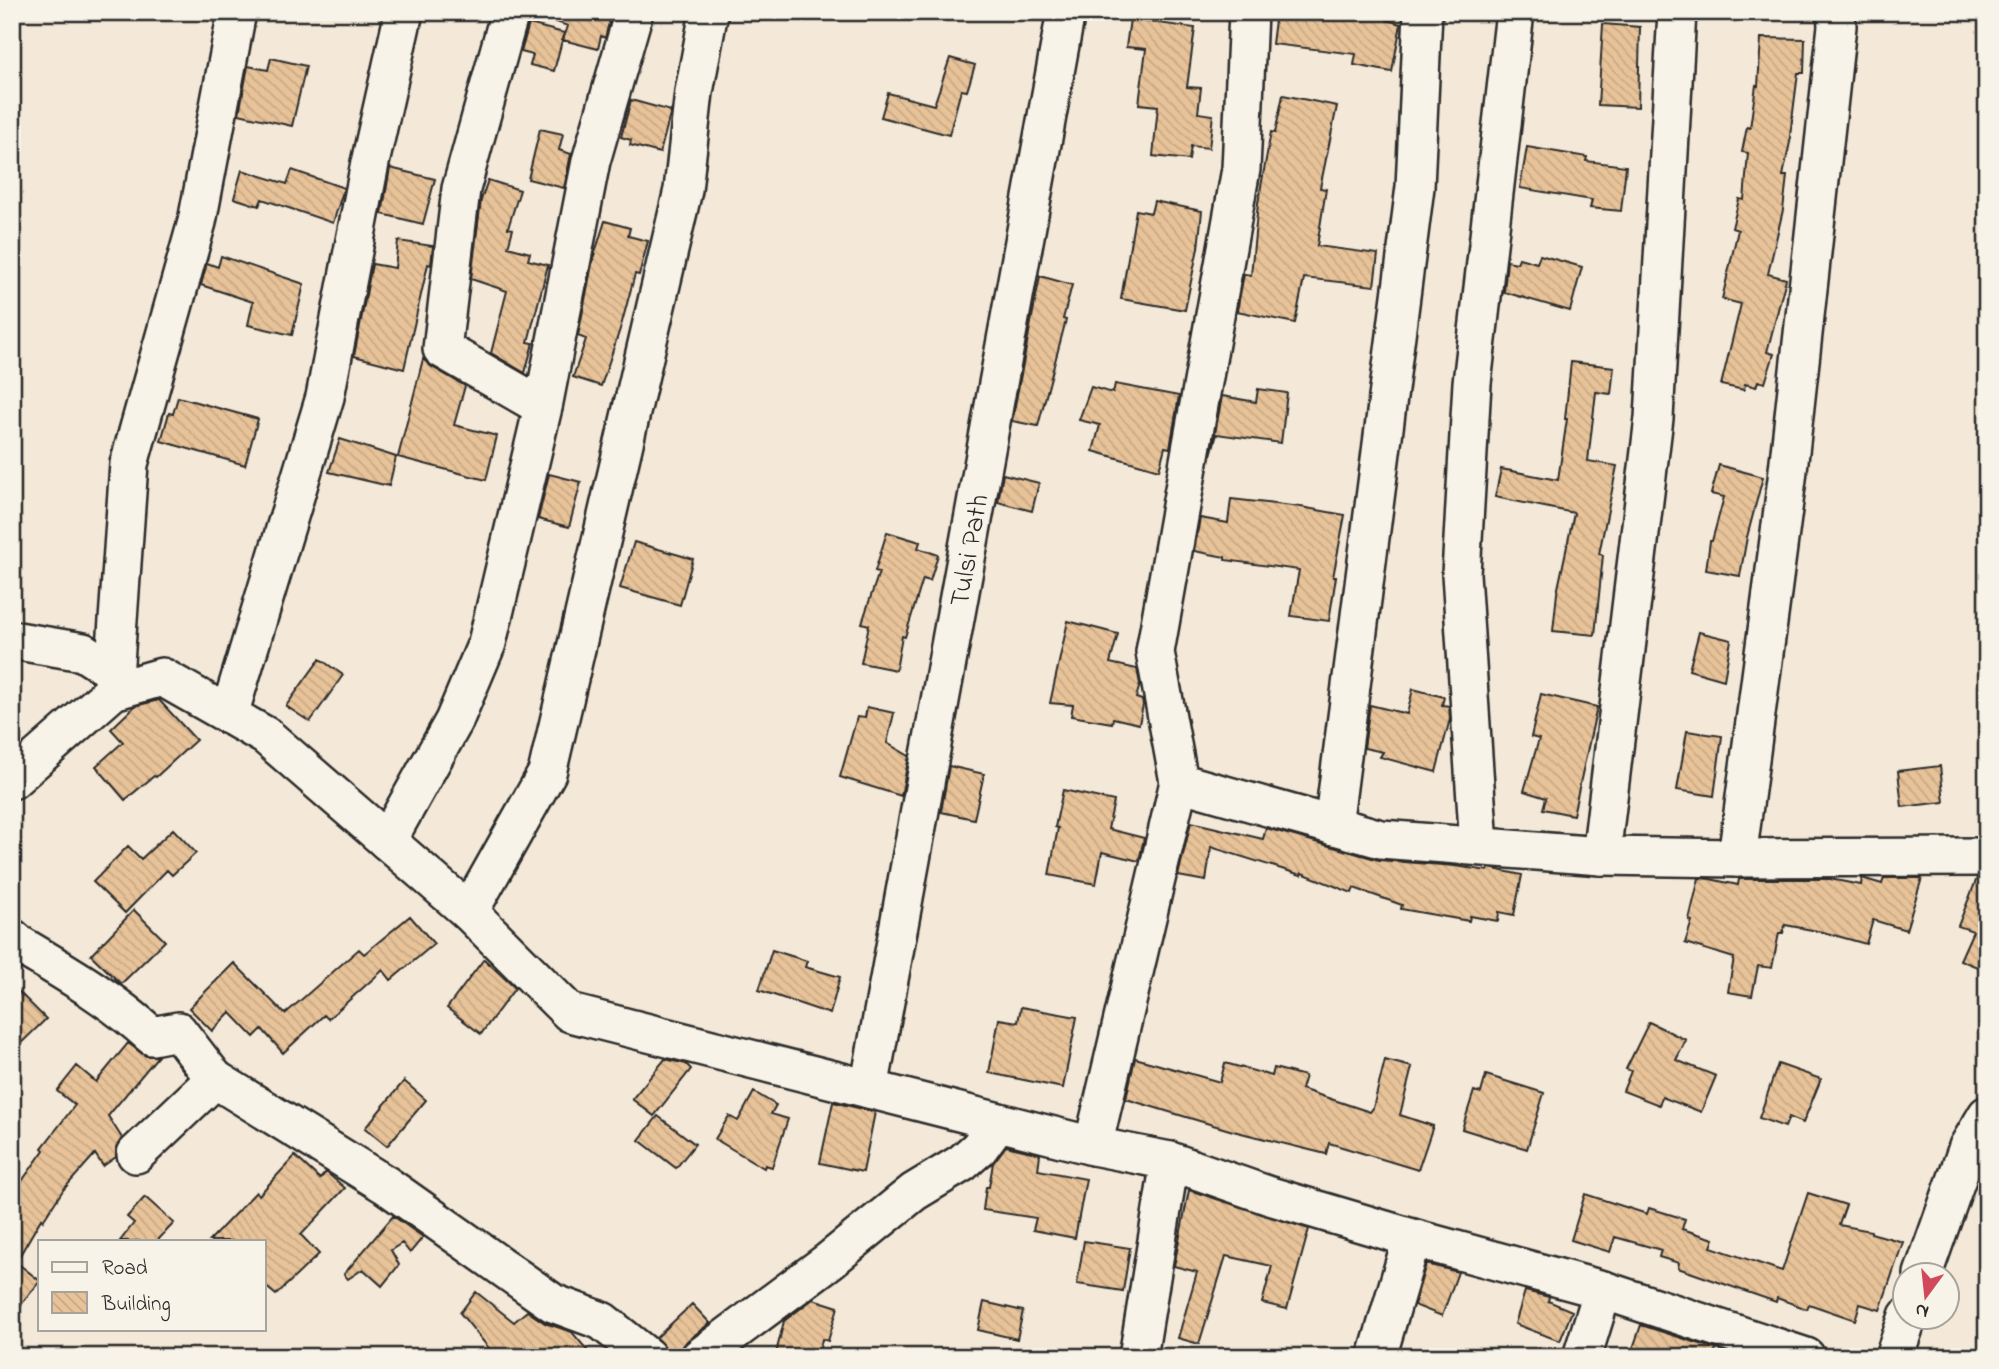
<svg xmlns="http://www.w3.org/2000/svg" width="1999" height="1369" font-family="'Indie Flower',sans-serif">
<defs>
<pattern id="building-back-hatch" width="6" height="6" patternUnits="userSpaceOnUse" patternTransform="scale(1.75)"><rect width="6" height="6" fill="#e8c399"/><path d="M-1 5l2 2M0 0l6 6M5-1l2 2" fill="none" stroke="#c7a884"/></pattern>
</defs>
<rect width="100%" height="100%" fill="#f4e9d8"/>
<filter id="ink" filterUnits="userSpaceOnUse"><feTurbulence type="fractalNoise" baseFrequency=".0143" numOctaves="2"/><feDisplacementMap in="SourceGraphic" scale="14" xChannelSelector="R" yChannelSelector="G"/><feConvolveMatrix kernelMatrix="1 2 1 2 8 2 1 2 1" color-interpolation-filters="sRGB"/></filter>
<g filter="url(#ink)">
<path fill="url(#building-back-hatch)" stroke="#2b2b2b" stroke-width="2" d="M 543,12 L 607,12 L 611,15 L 605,38 L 601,36 L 598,49 L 563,40 L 568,26 L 542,17 Z
M 1276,12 L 1388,12 L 1387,20 L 1401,24 L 1392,72 L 1354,65 L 1356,54 L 1272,44 Z
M 1130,19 L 1195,28 L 1187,87 L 1201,88 L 1198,113 L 1213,115 L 1209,148 L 1191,146 L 1189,160 L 1153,156 L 1158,106 L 1139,104 L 1146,49 L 1126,47 Z
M 529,24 L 564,33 L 554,71 L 530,65 L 533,55 L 521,52 Z
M 1603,24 L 1640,27 L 1638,107 L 1598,105 Z
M 1761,38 L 1805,39 L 1804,73 L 1798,73 L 1790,136 L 1791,137 L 1783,176 L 1787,176 L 1783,210 L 1768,274 L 1786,279 L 1767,352 L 1774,354 L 1765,383 L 1758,381 L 1756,387 L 1745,384 L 1744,390 L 1721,385 L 1741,304 L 1722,299 L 1738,230 L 1732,228 L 1739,199 L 1744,200 L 1748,153 L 1742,152 L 1747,127 L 1750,128 L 1756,85 L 1758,86 Z
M 271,58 L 306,66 L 292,126 L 239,114 L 248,66 L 268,70 Z
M 950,58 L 975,65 L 967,91 L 961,90 L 949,135 L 881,117 L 888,93 L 934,105 Z
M 1283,95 L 1337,106 L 1320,188 L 1326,189 L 1317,246 L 1378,254 L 1374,286 L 1304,278 L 1295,323 L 1237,311 L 1244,274 L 1251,275 L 1258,203 L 1271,132 L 1275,133 Z
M 631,100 L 671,111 L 660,153 L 630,145 L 631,140 L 621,137 Z
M 540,129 L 563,134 L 559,150 L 571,154 L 564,188 L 528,179 Z
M 1527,147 L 1587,157 L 1586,161 L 1626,166 L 1621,211 L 1590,208 L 1592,200 L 1520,188 Z
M 390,168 L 435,179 L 423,224 L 382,214 Z
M 242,170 L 287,184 L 292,170 L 344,188 L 333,223 L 262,199 L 259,206 L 234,198 Z
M 488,180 L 520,190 L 508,228 L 513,229 L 508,247 L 530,253 L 528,260 L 548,265 L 528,342 L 533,343 L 525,373 L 491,353 L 507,291 L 471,279 L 481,200 Z
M 1154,201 L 1202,211 L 1198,248 L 1185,310 L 1121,299 L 1136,210 L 1151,213 Z
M 605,221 L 630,228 L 628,236 L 648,241 L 639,275 L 635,274 L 621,326 L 601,386 L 573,377 L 586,339 L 578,336 L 593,259 Z
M 398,241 L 433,246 L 431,265 L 428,264 L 404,369 L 354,356 L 372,264 L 395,268 Z
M 1540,255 L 1582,267 L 1570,311 L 1504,292 L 1507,261 L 1517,263 L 1519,258 L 1537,263 Z
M 221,256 L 304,284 L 292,335 L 248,325 L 253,302 L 201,285 L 207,263 L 218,267 Z
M 1040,276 L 1072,285 L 1063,319 L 1066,320 L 1038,426 L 1012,421 Z
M 423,359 L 432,367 L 465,386 L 454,425 L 497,436 L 486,480 L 398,457 Z
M 1571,362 L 1614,367 L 1611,394 L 1596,392 L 1588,461 L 1617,466 L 1599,554 L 1603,555 L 1595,635 L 1553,631 L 1557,593 L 1574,513 L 1495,497 L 1501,469 L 1558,480 L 1567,419 L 1565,419 Z
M 1115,384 L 1179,396 L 1170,448 L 1165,447 L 1159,470 L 1093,451 L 1100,425 L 1079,420 L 1091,387 L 1113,393 Z
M 1258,389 L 1287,393 L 1281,443 L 1217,434 L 1211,455 L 1222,396 L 1256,402 Z
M 178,397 L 258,419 L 245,465 L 161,441 L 169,413 L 173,414 Z
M 340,439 L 396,457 L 389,486 L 329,472 Z
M 1719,465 L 1763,477 L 1747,537 L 1740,576 L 1706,570 L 1710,541 L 1712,541 L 1724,497 L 1711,494 Z
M 549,474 L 581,482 L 569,527 L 538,519 Z
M 1003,474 L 1039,483 L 1032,511 L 998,502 Z
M 1231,499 L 1301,507 L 1345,515 L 1333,577 L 1336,577 L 1329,621 L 1291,616 L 1299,570 L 1225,560 L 1225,557 L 1194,551 L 1200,518 L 1228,523 Z
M 887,532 L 920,542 L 918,548 L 938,555 L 930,581 L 923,579 L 905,637 L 902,636 L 896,670 L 861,663 L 869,625 L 862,623 L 879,572 L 875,571 Z
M 634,542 L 693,559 L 680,605 L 620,588 Z
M 1068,621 L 1118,634 L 1110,663 L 1137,669 L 1140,684 L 1136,698 L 1142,700 L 1143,705 L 1139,724 L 1113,718 L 1112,723 L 1071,716 L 1073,705 L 1050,703 Z
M 1699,632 L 1731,640 L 1724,680 L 1689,670 Z
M 320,659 L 343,675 L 310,722 L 286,706 Z
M 1413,689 L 1444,697 L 1442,705 L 1449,706 L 1450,719 L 1436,772 L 1380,757 L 1383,752 L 1364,748 L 1370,705 L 1407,714 Z
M 1541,694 L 1597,707 L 1573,815 L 1543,809 L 1546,798 L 1524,791 L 1539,739 L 1531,737 Z
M 159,700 L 196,740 L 156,777 L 154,776 L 125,800 L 96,766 L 123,742 L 111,729 L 135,706 Z
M 867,707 L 894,713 L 887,743 L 909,756 L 901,796 L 840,777 L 857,717 L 865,718 Z
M 1687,731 L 1722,736 L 1714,796 L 1677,790 Z
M 949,766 L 984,774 L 974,819 L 941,812 Z
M 1940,766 L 1944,802 L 1902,807 L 1898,771 Z
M 1063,790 L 1114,801 L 1108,829 L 1144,838 L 1139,861 L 1102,852 L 1096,884 L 1049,875 L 1058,828 L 1055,827 Z
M 1191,822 L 1263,839 L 1266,828 L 1379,860 L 1455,866 L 1488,871 L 1489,868 L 1522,875 L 1514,915 L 1499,912 L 1498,921 L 1470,916 L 1469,921 L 1401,909 L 1402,905 L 1354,888 L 1352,893 L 1302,873 L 1301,875 L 1211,847 L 1206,881 L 1178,876 Z
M 173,829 L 196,853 L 172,875 L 167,870 L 125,913 L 93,882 L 128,846 L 141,859 Z
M 1699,878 L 1710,879 L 1738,885 L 1739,879 L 1830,879 L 1861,885 L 1862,878 L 1882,884 L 1884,878 L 1922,878 L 1906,930 L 1873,920 L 1866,944 L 1823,932 L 1785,925 L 1783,933 L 1779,933 L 1772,968 L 1758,966 L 1752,996 L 1728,992 L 1734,958 L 1685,943 L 1692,921 L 1689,920 Z
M 1977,878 L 1987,878 L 1987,971 L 1960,960 L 1973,931 L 1958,926 Z
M 134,910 L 165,941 L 121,984 L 91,955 Z
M 410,916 L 434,944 L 391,980 L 383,970 L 328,1019 L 324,1015 L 283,1053 L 262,1029 L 254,1037 L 230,1012 L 212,1031 L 189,1008 L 234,963 L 285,1014 L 359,949 L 364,954 Z
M 772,950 L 807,961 L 805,967 L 840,977 L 830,1014 L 759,990 Z
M 484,959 L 515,988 L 481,1034 L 447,1008 Z
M 12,985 L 46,1019 L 12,1052 Z
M 1021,1007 L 1077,1017 L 1063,1088 L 989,1073 L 999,1019 L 1018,1022 Z
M 1649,1022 L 1686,1040 L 1676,1060 L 1716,1076 L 1701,1112 L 1662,1097 L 1659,1105 L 1623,1091 L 1631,1071 L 1626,1069 Z
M 128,1043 L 146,1056 L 158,1056 L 108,1116 L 122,1138 L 116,1147 L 116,1157 L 103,1166 L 95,1154 L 63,1190 L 43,1221 L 41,1219 L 16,1262 L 40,1281 L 12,1316 L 12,1195 L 44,1150 L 42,1148 L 75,1105 L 57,1091 L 77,1066 L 96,1082 Z
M 1135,1058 L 1220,1082 L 1225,1063 L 1272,1076 L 1274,1068 L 1305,1076 L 1301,1089 L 1370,1112 L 1373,1108 L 1385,1060 L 1412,1067 L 1400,1115 L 1433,1126 L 1418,1170 L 1329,1143 L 1326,1154 L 1233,1131 L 1126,1099 Z
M 665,1059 L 686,1064 L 691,1069 L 654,1116 L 632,1099 Z
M 1778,1064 L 1821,1079 L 1803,1123 L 1789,1117 L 1785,1127 L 1759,1118 Z
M 1486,1075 L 1544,1093 L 1527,1149 L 1462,1129 L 1474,1091 L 1481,1093 Z
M 404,1081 L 426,1100 L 387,1146 L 365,1128 Z
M 754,1092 L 776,1105 L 771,1114 L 788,1119 L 772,1167 L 765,1165 L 764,1168 L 715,1139 L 729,1116 L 738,1121 Z
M 833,1102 L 875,1112 L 863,1172 L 820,1163 Z
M 658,1116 L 695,1144 L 676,1168 L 639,1140 Z
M 1006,1146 L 1040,1154 L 1038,1170 L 1086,1179 L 1075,1238 L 1033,1230 L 1036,1218 L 983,1210 L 986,1187 L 989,1187 L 993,1163 Z
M 295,1156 L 320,1179 L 326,1172 L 345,1188 L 301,1235 L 319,1254 L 276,1295 L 264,1285 L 264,1241 L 209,1241 L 256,1192 L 259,1195 Z
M 1189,1190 L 1309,1229 L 1287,1309 L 1262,1303 L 1272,1266 L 1226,1256 L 1199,1344 L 1178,1338 L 1197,1272 L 1174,1266 Z
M 1808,1193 L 1846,1205 L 1839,1225 L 1871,1231 L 1871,1233 L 1903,1242 L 1880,1310 L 1860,1304 L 1855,1320 L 1809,1304 L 1807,1309 L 1777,1298 L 1776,1302 L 1678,1268 L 1679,1263 L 1659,1257 L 1661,1250 L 1615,1237 L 1610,1252 L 1571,1240 L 1585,1194 L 1647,1214 L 1649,1208 L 1685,1219 L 1682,1229 L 1714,1239 L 1711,1247 L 1782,1271 Z
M 145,1197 L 174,1223 L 157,1241 L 120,1241 L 134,1223 L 127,1217 Z
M 393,1216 L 423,1237 L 410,1253 L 402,1243 L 391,1250 L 399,1265 L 382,1286 L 363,1269 L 348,1279 L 344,1274 Z
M 1084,1241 L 1130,1248 L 1123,1291 L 1077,1284 Z
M 1426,1264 L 1458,1272 L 1442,1316 L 1414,1305 Z
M 1525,1291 L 1549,1297 L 1548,1301 L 1572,1311 L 1560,1341 L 1515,1324 Z
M 476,1292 L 514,1322 L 527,1311 L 545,1323 L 572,1332 L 593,1357 L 496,1357 L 460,1313 Z
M 813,1299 L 838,1307 L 828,1341 L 822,1339 L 818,1357 L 775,1357 L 784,1321 Z
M 984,1302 L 1023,1311 L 1017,1339 L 978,1330 Z
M 692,1304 L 710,1323 L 687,1341 L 675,1357 L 667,1357 L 666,1349 L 656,1338 Z
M 1641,1325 L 1716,1349 L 1713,1357 L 1630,1357 Z"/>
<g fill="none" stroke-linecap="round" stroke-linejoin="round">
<defs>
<g id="minor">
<path d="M 510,12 L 461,189 L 442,349 L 543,407"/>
<path d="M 12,640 L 83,652 L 114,672"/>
<path d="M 113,691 L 129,464 L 197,222 L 237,12"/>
<path d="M 229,715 L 325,397 L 370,163 L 404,12"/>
<path d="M 12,780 L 113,691 L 162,677 L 266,736 L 469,912 L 570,1013 L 1093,1146 L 1170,1161 L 1270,1196 L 1412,1238 L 1603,1290 L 1806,1357"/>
<path d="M 1179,782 L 1381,839 L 1601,856 L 1737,858 L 1987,857"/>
<path d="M 1333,826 L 1415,187 L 1423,12"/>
<path d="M 387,841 L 454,721 L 487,643 L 543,407 L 591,161 L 634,12"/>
<path d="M 1479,846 L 1461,574 L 1472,383 L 1515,12"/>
<path d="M 1601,856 L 1654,418 L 1677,12"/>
<path d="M 1737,858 L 1787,479 L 1837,26 L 1836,12"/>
<path d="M 469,912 L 547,773 L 683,190 L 694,92 L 709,12"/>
<path d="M 12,938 L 20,945 C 67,973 112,999 152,1036 L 178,1031 L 215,1079"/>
<path id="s1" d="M 869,1089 L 1066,12"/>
<path d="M 1093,1146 L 1179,782 L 1155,652 L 1241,169 L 1248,12"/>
<path d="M 136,1154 L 215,1079 L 386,1185 L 553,1303 L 602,1321 L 647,1357"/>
<path d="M 1923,1274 L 1968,1147 L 1987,1115"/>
<path d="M 700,1357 L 829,1261 L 914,1192 L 962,1163 L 979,1148 L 998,1122"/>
<path d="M 1138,1357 L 1170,1161"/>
<path d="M 1377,1357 L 1412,1238"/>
<path d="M 1582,1357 L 1603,1290"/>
<path d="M 1894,1357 L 1908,1316"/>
</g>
</defs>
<use href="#minor" stroke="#2b2b2b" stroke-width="42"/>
<use href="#minor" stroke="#f7f3e8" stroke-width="37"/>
</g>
</g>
<g text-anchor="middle" stroke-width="6" stroke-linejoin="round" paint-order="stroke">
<g font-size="28" fill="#2b2b2b" stroke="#f7f3e8">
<text dy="10" stroke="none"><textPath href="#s1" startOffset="548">Tulsi Path</textPath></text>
</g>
</g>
<rect width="1999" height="1369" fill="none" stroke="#f7f3e8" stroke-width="42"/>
<rect x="21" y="21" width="1957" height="1327" fill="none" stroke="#2b2b2b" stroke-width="2.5" filter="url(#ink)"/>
<rect x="38" y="1240" width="228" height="91" fill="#f7f3e8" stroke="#a5a39c" stroke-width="2"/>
<rect x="52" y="1262" width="35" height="10" fill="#f7f3e8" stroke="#a5a39c" stroke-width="2"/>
<text x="102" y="1274" font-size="21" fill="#2b2b2b">Road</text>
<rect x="52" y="1292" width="35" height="21" fill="url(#building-back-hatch)" stroke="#a5a39c" stroke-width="2"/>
<text x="102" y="1310" font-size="21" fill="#2b2b2b">Building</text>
<g transform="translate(1926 1296) rotate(195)"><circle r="33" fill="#f7f3e8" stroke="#a5a39c" stroke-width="2"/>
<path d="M0-5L12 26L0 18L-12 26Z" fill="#d1495b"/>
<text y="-10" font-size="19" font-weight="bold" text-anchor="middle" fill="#2b2b2b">N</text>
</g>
</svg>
